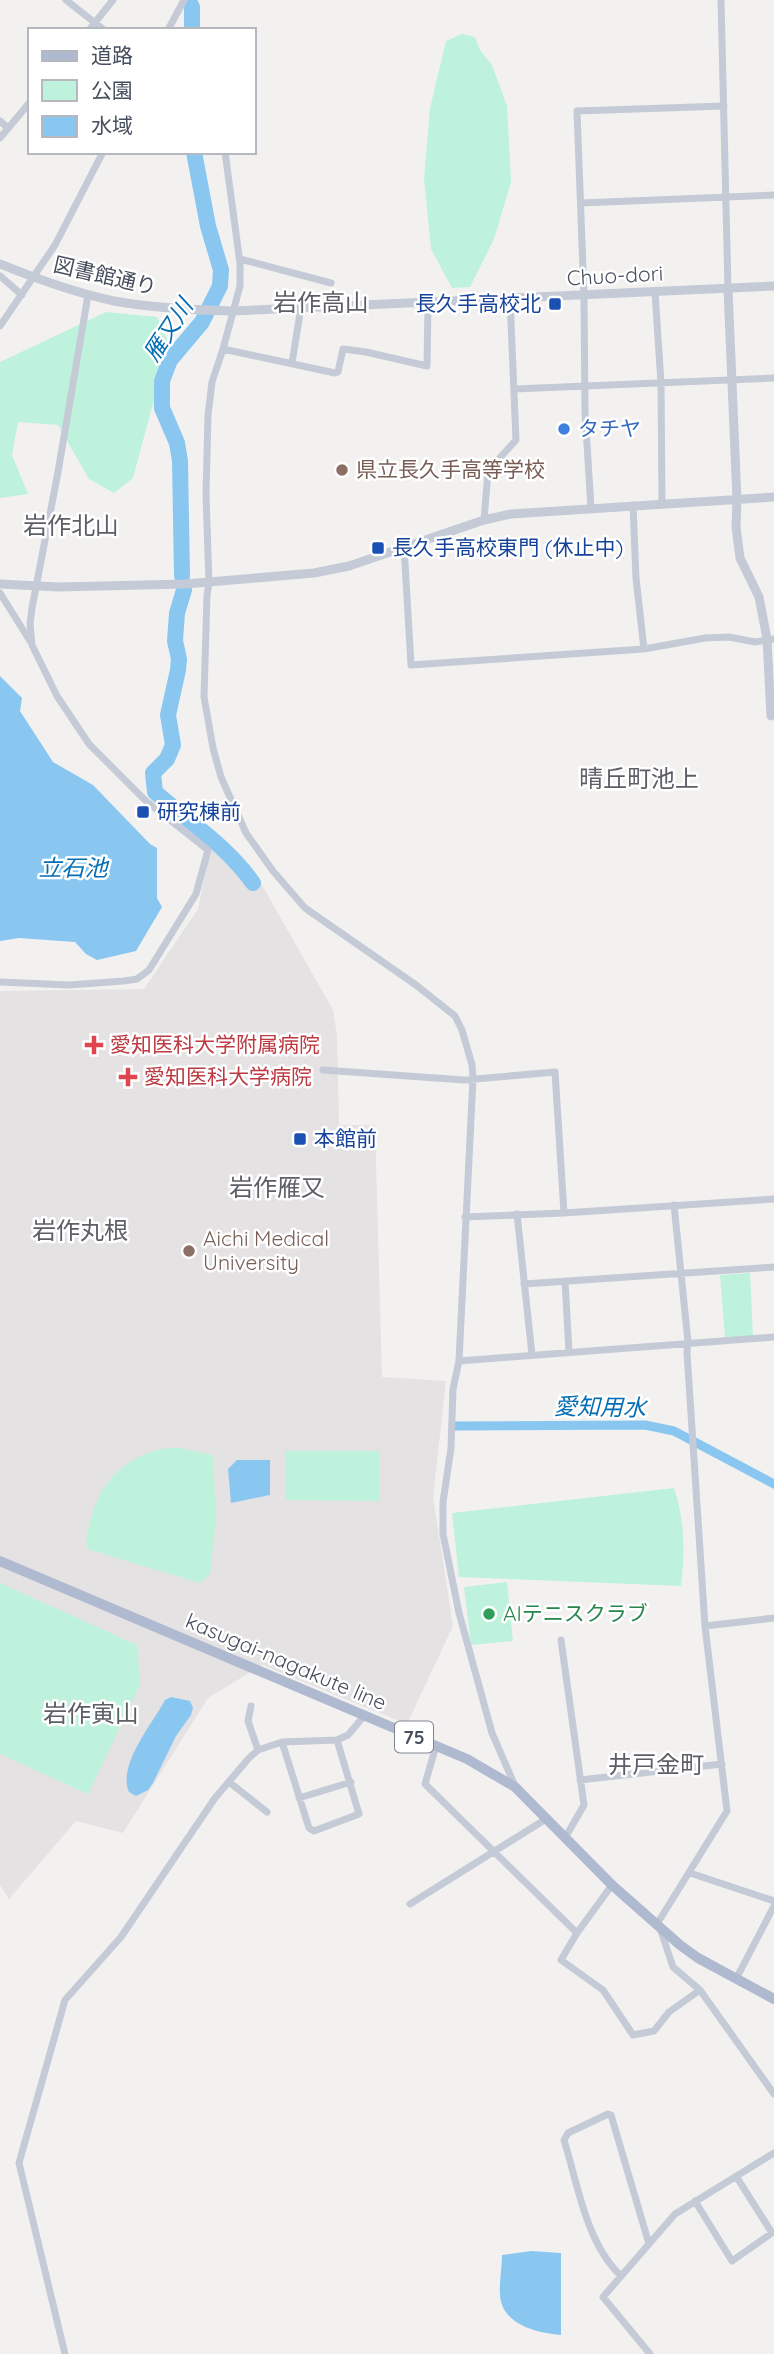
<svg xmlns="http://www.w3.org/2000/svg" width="774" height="2354" font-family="Quicksand,'Noto Sans JP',sans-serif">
<rect width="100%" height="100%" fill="#f3f1f0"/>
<path fill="#e4e2e2" d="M 214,832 L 258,878 L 333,1010 L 337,1035 L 339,1125 L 375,1125 L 382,1377 L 446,1381 L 433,1497 L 453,1626 L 407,1724 L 262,1665 L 208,1698 L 123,1833 L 76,1821 L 9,1899 L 0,1885 L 0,991 L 144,989 L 198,909 Z"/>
<path fill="#bef2dc" d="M 462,34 L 475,37 L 480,50 L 492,65 L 507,106 L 511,182 L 494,239 L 470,287 L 452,288 L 431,249 L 424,178 L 430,108 L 446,41 Z
M 106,312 L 157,317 L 169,344 L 133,478 L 114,493 L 89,479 L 58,425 L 18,422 L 12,455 L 28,494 L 0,498 L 0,362 Z
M 750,1273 L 753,1336 L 725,1338 L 720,1275 Z
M 168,1448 L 180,1448 L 213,1455 L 216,1520 L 210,1574 L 200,1583 L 87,1549 C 85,1535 89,1525 93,1512 C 104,1476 131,1454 168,1448 Z
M 285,1451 L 379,1451 L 379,1501 L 285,1500 Z
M 674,1488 C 685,1521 685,1552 681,1586 L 459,1577 L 452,1513 Z
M 507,1582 L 513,1641 L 471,1645 L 464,1587 Z
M 0,1583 L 137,1645 L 140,1685 L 88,1794 L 0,1754 Z"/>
<path fill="#89c7f1" d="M 0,676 L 22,698 L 20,711 L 53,762 L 93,785 L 150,844 L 157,848 L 157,898 L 162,907 L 136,951 L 97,960 L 86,954 L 75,942 L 19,938 L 0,941 Z
M 237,1460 L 270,1460 L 270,1495 L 231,1503 L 228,1469 Z
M 171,1697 L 190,1701 L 193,1708 L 191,1715 L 176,1736 L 153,1783 L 148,1790 L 136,1796 L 129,1792 C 118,1767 148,1729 161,1707 L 165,1700 Z
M 531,2251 L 561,2253 L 561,2335 C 537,2333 502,2325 500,2295 C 499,2282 502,2268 502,2255 Z"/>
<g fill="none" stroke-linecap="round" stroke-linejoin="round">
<path stroke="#89c7f1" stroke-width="9" d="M 454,1426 L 645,1425 L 674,1431 L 774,1484"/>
<path stroke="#89c7f1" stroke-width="16" d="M 188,0 L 192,7 L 192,30
M 182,576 L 180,461 L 177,443 L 162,408 L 162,381 L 170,360 L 202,322 L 220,286 L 221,270 L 208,226 L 194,152
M 184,590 L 177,613 L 175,641 L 179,659 L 178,670 L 168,715 L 173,745 L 167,759 L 153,773 L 155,792 C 189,822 227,846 253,883"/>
<path stroke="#c4cad6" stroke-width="7" d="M 66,0 L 104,30
M 721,0 L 728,289
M 89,30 L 113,0
M 168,30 L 184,0
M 0,121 L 8,128
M 0,138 L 30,102
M 225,152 L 240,263 L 240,286 L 223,349 L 212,382 L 208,415 L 206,494 L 209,583 L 207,595 L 204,697 L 213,748 L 221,777 L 246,833 L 273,871 L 305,908 L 416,985 L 455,1016 L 462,1030 L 472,1065 L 473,1078 L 459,1361 L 453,1389 L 451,1448 L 443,1502 L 443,1534 L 459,1613 L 492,1733 L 515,1786
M 581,203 L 774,195
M 240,259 L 331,283
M 0,276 L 22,295
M 655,292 L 661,383 L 662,504
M 0,326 L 55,245 L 103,152
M 223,349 L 335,373 L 338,372 L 343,349 L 366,352 L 427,366 L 428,304
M 292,363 L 301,307
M 515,389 L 774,378
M 633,505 L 636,578 L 644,649
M 591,508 L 585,412 L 584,296 L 577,111 L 724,106
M 484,520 L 488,471 L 516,440 L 510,299
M 404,547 L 411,665 L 644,649 L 705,638 L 729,637 L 755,642 L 774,639
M 0,593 L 30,641
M 0,982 L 69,985 L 124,981 L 137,979 L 149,970 L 196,894 L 208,850 L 146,801 L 89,744 L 57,696 L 32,645 L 30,624 L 32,608 L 58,472 L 88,295
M 323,1070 L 464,1080 L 555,1072 L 564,1213
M 517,1214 L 532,1355
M 465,1217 L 564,1213 L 774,1199
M 565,1281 L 569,1352
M 524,1284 L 774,1267
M 459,1361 L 774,1337
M 705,1626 L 774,1618
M 561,1640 L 584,1805 L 565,1838
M 251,1706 L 248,1721 L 258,1750
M 282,1742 L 309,1828 L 314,1831 L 359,1814 L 337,1740
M 436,1746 L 425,1784 L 577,1933
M 580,1780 L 722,1764
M 229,1782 L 267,1812
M 299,1798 L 351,1782
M 690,1873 L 774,1901
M 612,1885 L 577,1933 L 561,1960 L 603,1990 L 633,2035 L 654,2031 L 669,2012 L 700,1990
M 410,1904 L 546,1819
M 657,1924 L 727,1811 L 705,1626 L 687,1353 L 688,1342 L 674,1205
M 660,1928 L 673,1967 L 700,1990 L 774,2094
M 736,1979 L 774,1906
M 695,2201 L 732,2261 L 772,2233 L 736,2176
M 621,2276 C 586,2243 578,2185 564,2140 L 568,2133 L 608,2114 L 611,2115 L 649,2244
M 65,2354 L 19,2163 L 65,2000 L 121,1937 L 215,1798 L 249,1758 L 258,1750 L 282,1742 L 337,1740 L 348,1735 L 364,1716
M 650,2354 L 603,2297 L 675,2214 L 774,2153"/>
<path stroke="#c4cad6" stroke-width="9" d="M 0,264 C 37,279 75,293 114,301 C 153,308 193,310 233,311 L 774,286
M 728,289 L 737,500 L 736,527 L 740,558 L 759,597 L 767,639 L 771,716
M 0,584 L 58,587 L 185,584 L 314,573 L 349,566 L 484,520 L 511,514 L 774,497"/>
<path stroke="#afb9d0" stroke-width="10" d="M 0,1561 L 467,1759 L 515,1787 L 612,1885 L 680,1945 L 698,1958 L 774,1999"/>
</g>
<g fill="#1a4fb4" stroke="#fff" stroke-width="2.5">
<rect x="548" y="297" width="14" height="14" rx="3.5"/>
<rect x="371" y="541" width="14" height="14" rx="3.5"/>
<rect x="136" y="805" width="14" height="14" rx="3.5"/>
<rect x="293" y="1132" width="14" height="14" rx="3.5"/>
</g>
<circle fill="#3f7fe0" stroke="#fff" stroke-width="2.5" cx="564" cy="429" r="7"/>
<g fill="#8d6e63" stroke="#fff" stroke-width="2.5">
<circle cx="342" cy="470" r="7"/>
<circle cx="189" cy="1251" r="7"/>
</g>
<g fill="#e0444e" stroke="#fff" stroke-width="2.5">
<path d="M90.5 1034.5h7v7h7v7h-7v7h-7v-7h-7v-7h7z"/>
<path d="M124.5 1066.5h7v7h7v7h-7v7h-7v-7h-7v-7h7z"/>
</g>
<circle fill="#2e9e5b" stroke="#fff" stroke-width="2.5" cx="489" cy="1614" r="7"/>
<g text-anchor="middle" stroke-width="5" stroke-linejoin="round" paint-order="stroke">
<rect fill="#fff" stroke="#7e848f" stroke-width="2" x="395" y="1721.5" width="38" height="31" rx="5"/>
<g font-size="19" font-weight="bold" fill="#474f5f">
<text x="414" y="1744">75</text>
</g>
<g font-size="21" fill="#474f5f" stroke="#fff">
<text transform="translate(105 276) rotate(13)" y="7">図書館通り</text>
<text transform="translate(615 276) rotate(-3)" y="7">Chuo-dori</text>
<text transform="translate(286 1662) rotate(23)" y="7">kasugai-nagakute line</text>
</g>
<g font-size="21" fill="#164399" stroke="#fff" text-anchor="start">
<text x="541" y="311" text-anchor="end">長久手高校北</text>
<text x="392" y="555">長久手高校東門 (休止中)</text>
<text x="157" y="819">研究棟前</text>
<text x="314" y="1146">本館前</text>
</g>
<g font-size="21" fill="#366cbe" stroke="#fff" text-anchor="start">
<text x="578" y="436">タチヤ</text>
</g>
<g font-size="21" fill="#785e54" stroke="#fff" text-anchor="start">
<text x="356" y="477">県立長久手高等学校</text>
<text x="203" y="1246">Aichi Medical<tspan x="203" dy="24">University</tspan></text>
</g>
<g font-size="21" fill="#be3a42" stroke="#fff" text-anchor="start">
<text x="110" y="1052">愛知医科大学附属病院</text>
<text x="144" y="1084">愛知医科大学病院</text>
</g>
<g font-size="21" fill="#27864d" stroke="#fff" text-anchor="start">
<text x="503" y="1621">AIテニスクラブ</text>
</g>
<g font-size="23" font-style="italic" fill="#056db4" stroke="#fff">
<text transform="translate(168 330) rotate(-57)" y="8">雁又川</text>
<text x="73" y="876">立石池</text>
<text transform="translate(600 1407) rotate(1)" y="8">愛知用水</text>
</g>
<g font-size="24" fill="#5d5f66" stroke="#fff">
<text x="321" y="311">岩作高山</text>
<text x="71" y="534">岩作北山</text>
<text x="639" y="787">晴丘町池上</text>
<text x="277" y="1196">岩作雁又</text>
<text x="80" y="1239">岩作丸根</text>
<text x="91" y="1722">岩作寅山</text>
<text x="656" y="1773">井戸金町</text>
</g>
</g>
<rect x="28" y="28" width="228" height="126" fill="#ffffff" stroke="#b5b9bf" stroke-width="2"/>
<rect x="42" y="51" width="35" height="10" fill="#afb9d0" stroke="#b5b9bf" stroke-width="2"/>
<text x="91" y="63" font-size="21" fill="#474f5f">道路</text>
<rect x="42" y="80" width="35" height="21" fill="#bef2dc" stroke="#b5b9bf" stroke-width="2"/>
<text x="91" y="98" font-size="21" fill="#474f5f">公園</text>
<rect x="42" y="116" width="35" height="21" fill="#89c7f1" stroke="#b5b9bf" stroke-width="2"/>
<text x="91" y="133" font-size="21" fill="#474f5f">水域</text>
</svg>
